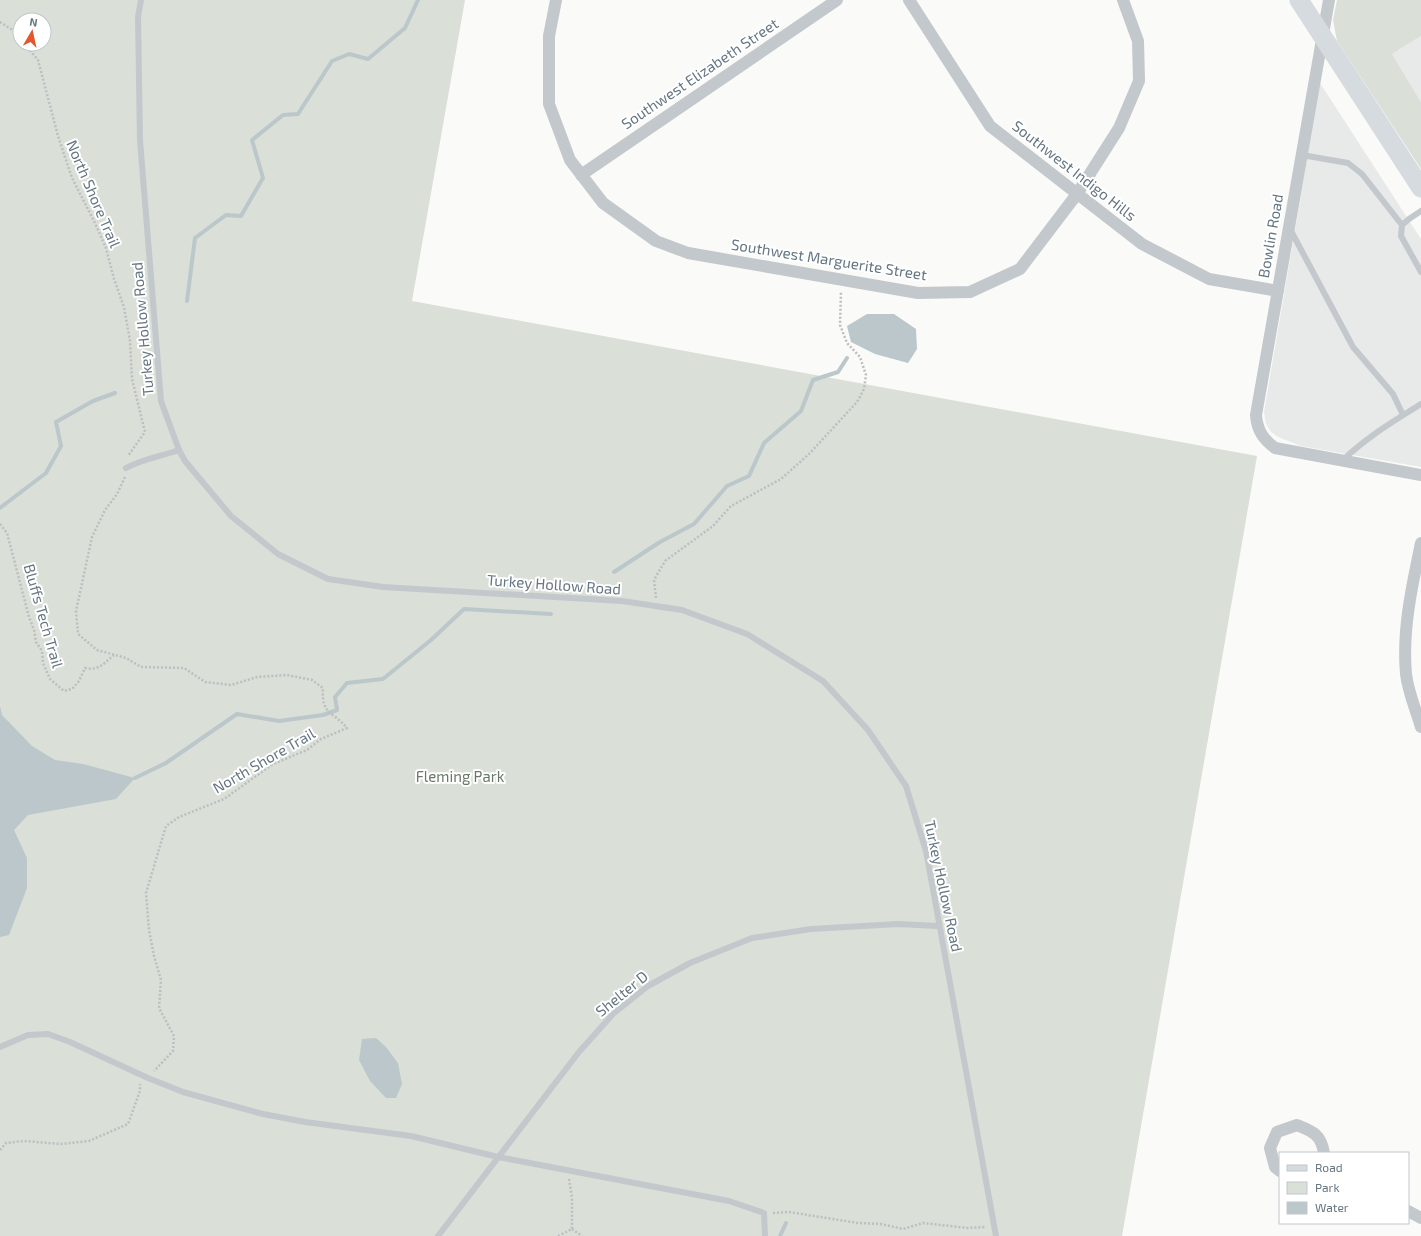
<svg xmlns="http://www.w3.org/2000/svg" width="1421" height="1236" font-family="'Exo 2',sans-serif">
<rect width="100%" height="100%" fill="#fafaf8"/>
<path fill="#e8e9e9" d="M 1421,36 L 1421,102 L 1392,54 Z
M 1320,83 L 1421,239 L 1421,467 L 1301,446 L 1278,437 L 1271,432 L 1266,424 L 1264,412 Z"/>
<path fill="#dadfd7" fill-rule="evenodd" d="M 0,0 L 465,0 L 412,301 L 1257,456 L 1122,1236 L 0,1236 ZM 20,20 L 44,20 L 44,44 L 20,44 Z
M 1337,0 L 1421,0 L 1421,36 L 1392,54 L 1421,102 L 1421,169 L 1337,41 L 1333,20 Z"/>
<path fill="#bbc7cb" d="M 867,314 L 894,314 L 916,329 L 917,349 L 908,363 L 875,354 L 851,342 L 847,326 Z
M 0,706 L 2,715 L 32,746 L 55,760 L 83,764 L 135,778 L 116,799 L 28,815 L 14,830 L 27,858 L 27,888 L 9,935 L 0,937 Z
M 376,1038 L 386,1047 L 398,1063 L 402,1084 L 396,1098 L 386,1098 L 370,1081 L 359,1060 L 362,1039 Z"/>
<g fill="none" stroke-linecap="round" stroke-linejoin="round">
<path stroke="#bbc7cb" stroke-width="4" d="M 187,301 L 195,238 L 226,215 L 241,216 L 263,178 L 252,140 L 283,115 L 298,114 L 332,61 L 349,54 L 368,59 L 405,28 L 418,0
M 0,508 L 46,473 L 61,446 L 56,422 L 93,401 L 115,393
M 614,572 L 660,542 L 694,524 L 727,486 L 749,476 L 764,443 L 801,411 L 813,380 L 838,372 L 847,358
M 135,778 L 166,763 L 237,714 L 279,721 L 323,715 L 337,710 L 335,697 L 347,683 L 383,679 L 431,640 L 464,609 L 551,614
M 780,1236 L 786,1223"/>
<path stroke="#bbbfc2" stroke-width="2.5" stroke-dasharray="2 2" stroke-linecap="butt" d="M 0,22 L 14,31 L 20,39
M 25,44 L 38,60 L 58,136 L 72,178 L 94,221 L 106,248 L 114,279 L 124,307 L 130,341 L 132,379 L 145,432 L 128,456
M 125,477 L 117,494 L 105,510 L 92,537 L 76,611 L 78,634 L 97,650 L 126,658 L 141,667 L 184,668 L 205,682 L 231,685 L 257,677 L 287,675 L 312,680 L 323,688 C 321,715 333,711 347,728 L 321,739 L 307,750 L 273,764 L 224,799 L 179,817 L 166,826 L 146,893 L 149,930 L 154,956 L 161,980 L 159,1008 L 174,1036 L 173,1051 L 154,1071
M 0,524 L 7,533 L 29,617 L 34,630 L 36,642 L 42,651 L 43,663 L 50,679 L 64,691 L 72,689 L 79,681 L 85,668 C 99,671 104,663 114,655
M 656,598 L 654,580 L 665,561 L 713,526 L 731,506 L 781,479 L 809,454 L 857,402 L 864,389 L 866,375 L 860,357 L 847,343 L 840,325 L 841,292
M 0,1150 L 6,1143 L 24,1141 L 61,1144 L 89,1141 L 128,1124 L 140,1091 L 140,1084
M 773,1213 L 789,1212 L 858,1223 L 881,1224 L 903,1229 L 923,1223 L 968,1228 L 985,1227
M 572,1229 L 582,1236
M 558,1236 L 572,1229 L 572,1198 L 569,1179"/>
<path stroke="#c3c8cc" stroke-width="6" d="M 141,0 L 138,17 L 140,140 L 161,401 L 179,450 L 185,461 L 231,516 L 278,554 L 328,579 L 383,587 L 622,601 L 682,610 L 747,634 L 823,681 L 868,730 L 906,786 L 926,851 L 996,1236
M 1302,155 L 1348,163 L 1362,174 L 1402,225
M 1421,211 L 1409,219 L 1402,225 L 1401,236 L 1421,272
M 1290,229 L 1353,347 L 1393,394 L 1403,415
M 1342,461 C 1365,438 1394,421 1421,404
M 126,468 C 142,459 162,456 179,450
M 0,1047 L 28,1035 L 48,1034 L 70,1042 L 148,1078 L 183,1092 L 263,1114 L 305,1122 L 411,1136 L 498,1157 L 729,1201 L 764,1213 L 765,1236
M 438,1236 L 579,1052 L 613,1014 L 648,986 L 690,963 L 752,938 L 811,929 L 898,924 L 938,926"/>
<path stroke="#c3c8cc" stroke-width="12" d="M 556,0 L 549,36 L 549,104 L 570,160 L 603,203 L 656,241 L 688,253 L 918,293 L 970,292 L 1020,269 L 1077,194 L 1119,128 L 1139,81 L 1138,41 L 1123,0
M 909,0 L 990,126 L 1142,244 L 1209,279 L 1278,291
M 1329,0 L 1256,415 C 1257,430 1263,439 1275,448 L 1421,475
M 581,175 L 837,0
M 1421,543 C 1412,586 1402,630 1406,674 C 1408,692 1416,710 1421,727
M 1280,1171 L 1275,1167 L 1270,1148 L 1277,1132 L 1297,1125 C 1312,1131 1321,1134 1324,1153
M 1408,1211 L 1421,1218"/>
<path stroke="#d6dbdf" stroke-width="19" d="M 1299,0 L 1421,188"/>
</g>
<g text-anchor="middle" stroke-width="4" stroke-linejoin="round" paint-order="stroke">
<g font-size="15" fill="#657683" stroke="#fff">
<text transform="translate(700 74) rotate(-34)" y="5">Southwest Elizabeth Street</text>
<text transform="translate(1074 171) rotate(38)" y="5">Southwest Indigo Hills</text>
<text transform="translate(93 194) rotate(67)" y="5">North Shore Trail</text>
<text transform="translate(1271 236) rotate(-80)" y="5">Bowlin Road</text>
<text transform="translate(829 260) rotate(9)" y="5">Southwest Marguerite Street</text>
<text transform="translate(143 329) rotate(-95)" y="5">Turkey Hollow Road</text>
<text transform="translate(554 585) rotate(4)" y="5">Turkey Hollow Road</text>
<text transform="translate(43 616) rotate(74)" y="5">Bluffs Tech Trail</text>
<text transform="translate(264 761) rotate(-30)" y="5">North Shore Trail</text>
<text transform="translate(943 886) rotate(78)" y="5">Turkey Hollow Road</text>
<text transform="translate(622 994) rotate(-39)" y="5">Shelter D</text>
</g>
<g font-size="15" fill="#687a64" stroke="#fff">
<text x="460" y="782">Fleming Park</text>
</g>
</g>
<rect x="1279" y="1152" width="130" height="72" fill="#ffffff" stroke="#c1c8cd"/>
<rect x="1287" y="1165" width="20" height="6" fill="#d6dbdf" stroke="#c1c8cd"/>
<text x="1315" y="1172" font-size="12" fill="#657683">Road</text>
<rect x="1287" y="1182" width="20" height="12" fill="#dadfd7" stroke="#c1c8cd"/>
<text x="1315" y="1192" font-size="12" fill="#657683">Park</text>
<rect x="1287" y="1202" width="20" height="12" fill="#bbc7cb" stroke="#c1c8cd"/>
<text x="1315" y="1212" font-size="12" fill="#657683">Water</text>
<g transform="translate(32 32) rotate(9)"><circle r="19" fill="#ffffff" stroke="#c1c8cd"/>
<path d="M0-3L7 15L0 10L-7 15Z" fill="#e4572e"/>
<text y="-6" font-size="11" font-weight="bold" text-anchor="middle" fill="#657683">N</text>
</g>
</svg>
